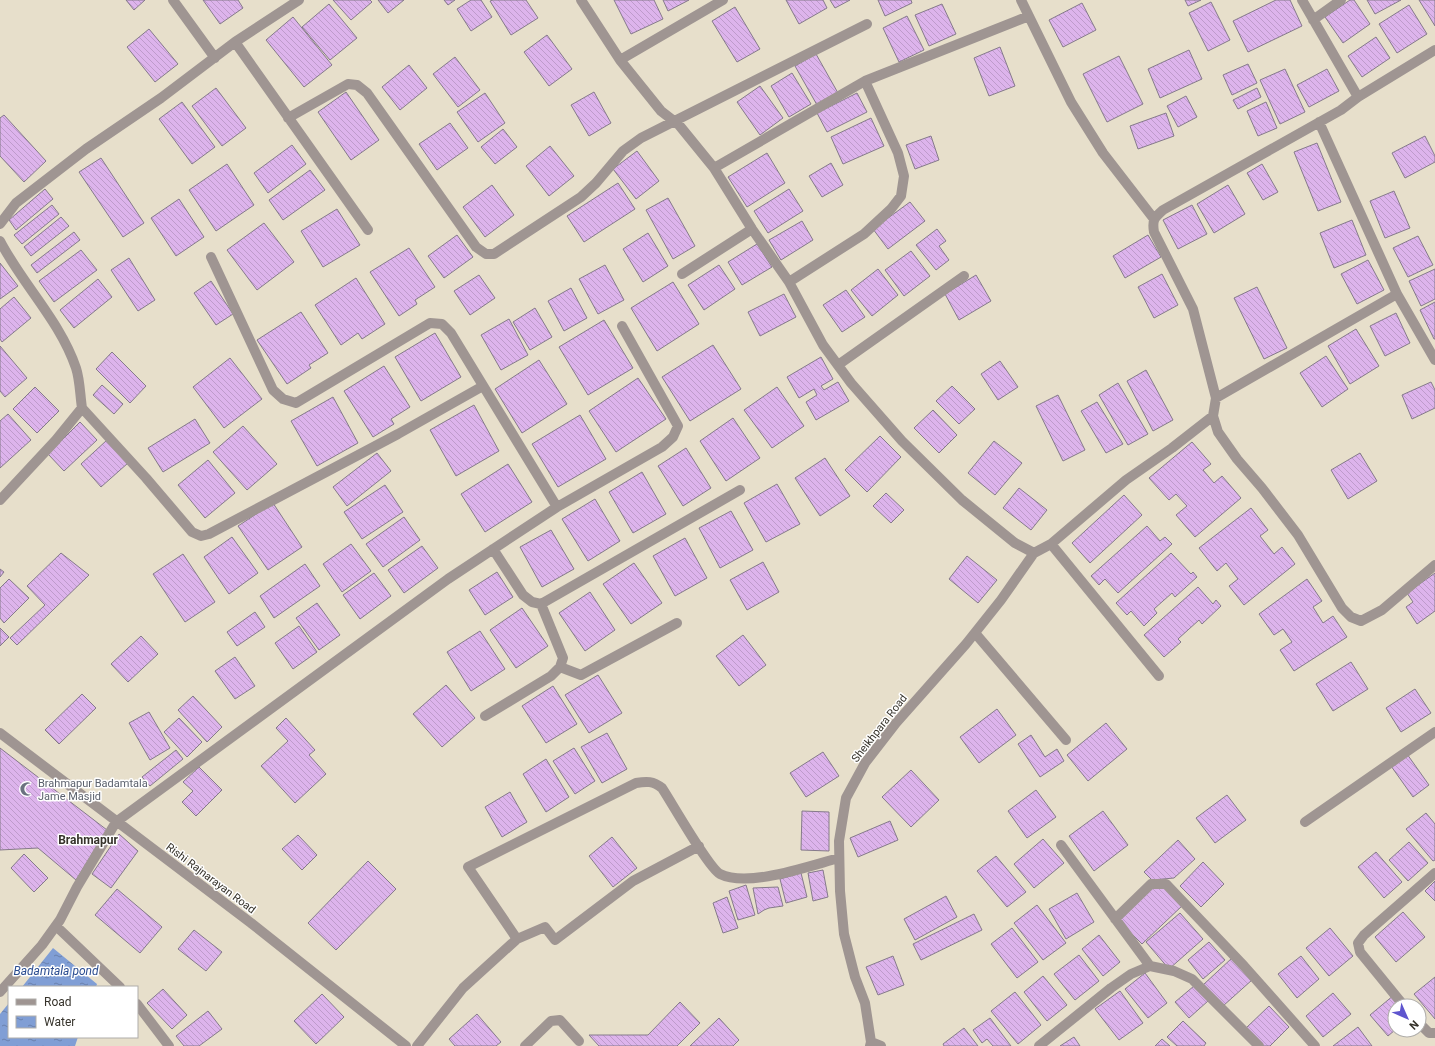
<svg xmlns="http://www.w3.org/2000/svg" width="1435" height="1046" font-family="Roboto,sans-serif">
<defs>
<pattern id="water-ripples" width="26" height="14" patternUnits="userSpaceOnUse"><rect width="26" height="14" fill="#809ed5"/><path d="M2 4q2-2 4 0t4 0M15 11q2-2 4 0t4 0" fill="none" stroke="#6a81ad"/></pattern>
<pattern id="building-back-hatch" width="6" height="6" patternUnits="userSpaceOnUse"><rect width="6" height="6" fill="#ddb4ec"/><path d="M-1 5l2 2M0 0l6 6M5-1l2 2" fill="none" stroke="#be9bcb"/></pattern>
</defs>
<rect width="100%" height="100%" fill="#e7dfcb"/>
<path fill="url(#water-ripples)" d="M 53,948 L 97,984 L 96,987 L 22,987 Z
M 9,1003 L 9,1037 L 78,1037 L 75,1046 L 0,1046 L 0,1014 Z"/>
<path fill="url(#building-back-hatch)" stroke="#857a8a" d="M 126,0 L 145,0 L 134,10 Z
M 203,0 L 238,0 L 243,8 L 220,24 Z
M 333,0 L 370,0 L 372,2 L 351,20 Z
M 378,0 L 404,0 L 388,13 Z
M 444,0 L 455,0 L 448,5 Z
M 471,0 L 481,0 L 492,17 L 471,31 L 457,9 Z
M 493,0 L 526,0 L 538,18 L 511,35 L 490,1 Z
M 614,0 L 654,0 L 663,19 L 631,34 Z
M 663,0 L 689,0 L 668,11 Z
M 786,0 L 823,0 L 827,8 L 799,24 Z
M 830,0 L 850,0 L 835,8 Z
M 878,0 L 911,0 L 912,3 L 885,16 Z
M 1185,0 L 1201,0 L 1188,6 Z
M 1276,0 L 1290,0 L 1302,26 L 1248,52 L 1233,21 Z
M 1350,0 L 1354,0 L 1370,24 L 1343,43 L 1325,17 Z
M 1367,0 L 1401,0 L 1375,14 Z
M 1419,0 L 1435,0 L 1435,26 Z
M 1211,2 L 1230,40 L 1208,51 L 1189,13 Z
M 1082,3 L 1096,30 L 1063,47 L 1049,20 Z
M 329,4 L 357,38 L 330,60 L 302,27 Z
M 942,4 L 956,34 L 929,46 L 915,15 Z
M 1409,5 L 1427,34 L 1397,53 L 1379,24 Z
M 735,7 L 760,49 L 737,62 L 712,21 Z
M 907,16 L 924,50 L 899,62 L 883,28 Z
M 293,17 L 332,65 L 304,87 L 266,40 Z
M 149,29 L 178,64 L 155,82 L 127,47 Z
M 547,35 L 572,69 L 549,86 L 524,52 Z
M 1376,37 L 1390,58 L 1362,77 L 1348,56 Z
M 1000,47 L 1015,86 L 989,96 L 974,58 Z
M 1189,50 L 1202,79 L 1160,98 L 1148,69 Z
M 816,54 L 838,93 L 817,105 L 795,66 Z
M 1119,56 L 1143,104 L 1107,122 L 1083,74 Z
M 455,57 L 480,90 L 458,107 L 433,74 Z
M 1248,64 L 1257,83 L 1232,95 L 1223,75 Z
M 409,65 L 427,88 L 400,110 L 382,87 Z
M 1285,69 L 1305,112 L 1280,124 L 1260,80 Z
M 1327,69 L 1339,91 L 1309,107 L 1297,85 Z
M 792,73 L 811,104 L 789,117 L 771,86 Z
M 760,86 L 783,118 L 760,135 L 737,102 Z
M 216,88 L 246,128 L 222,146 L 192,106 Z
M 1257,88 L 1261,97 L 1238,109 L 1233,100 Z
M 346,92 L 379,140 L 351,160 L 318,112 Z
M 594,92 L 611,123 L 589,136 L 571,105 Z
M 485,93 L 505,123 L 478,142 L 457,112 Z
M 857,93 L 867,112 L 827,132 L 817,113 Z
M 1186,96 L 1197,117 L 1178,127 L 1167,106 Z
M 182,102 L 215,147 L 192,164 L 159,119 Z
M 1266,102 L 1277,128 L 1258,136 L 1247,111 Z
M 1166,113 L 1174,136 L 1138,149 L 1130,126 Z
M 4,115 L 46,161 L 24,182 L 0,156 L 0,118 Z
M 871,118 L 884,146 L 843,164 L 831,137 Z
M 450,123 L 468,148 L 437,170 L 419,144 Z
M 503,129 L 517,147 L 495,164 L 481,147 Z
M 931,136 L 939,160 L 915,169 L 906,145 Z
M 1425,136 L 1435,156 L 1435,162 L 1405,178 L 1392,153 Z
M 1317,143 L 1341,202 L 1318,211 L 1294,152 Z
M 292,145 L 306,164 L 268,193 L 254,173 Z
M 550,146 L 574,176 L 549,196 L 526,166 Z
M 637,151 L 659,181 L 636,199 L 613,169 Z
M 767,153 L 785,183 L 747,207 L 728,177 Z
M 101,158 L 144,223 L 123,237 L 79,172 Z
M 831,163 L 843,185 L 822,197 L 809,176 Z
M 227,164 L 254,205 L 216,231 L 189,190 Z
M 1262,164 L 1278,192 L 1263,200 L 1247,173 Z
M 310,170 L 325,190 L 283,220 L 269,200 Z
M 618,183 L 635,209 L 584,242 L 567,216 Z
M 492,185 L 514,215 L 485,237 L 463,207 Z
M 1228,185 L 1245,214 L 1214,233 L 1197,204 Z
M 45,189 L 53,199 L 16,230 L 9,220 Z
M 789,189 L 803,211 L 768,233 L 754,211 Z
M 1394,191 L 1410,228 L 1385,238 L 1370,201 Z
M 668,198 L 695,246 L 673,259 L 646,210 Z
M 179,199 L 204,237 L 176,256 L 151,218 Z
M 910,202 L 925,221 L 888,249 L 873,229 Z
M 52,205 L 59,214 L 22,244 L 14,235 Z
M 1192,205 L 1207,234 L 1178,249 L 1163,220 Z
M 337,209 L 360,245 L 323,267 L 301,231 Z
M 61,217 L 69,226 L 31,256 L 24,247 Z
M 1352,220 L 1366,255 L 1334,268 L 1320,233 Z
M 802,221 L 813,240 L 781,260 L 769,240 Z
M 264,223 L 294,262 L 257,290 L 227,250 Z
M 937,229 L 946,241 L 939,246 L 949,260 L 936,270 L 916,245 Z
M 74,232 L 80,240 L 37,273 L 31,265 Z
M 648,233 L 668,266 L 643,282 L 623,249 Z
M 457,235 L 473,257 L 444,278 L 428,256 Z
M 1148,235 L 1161,257 L 1125,278 L 1113,256 Z
M 1418,236 L 1433,265 L 1408,277 L 1393,248 Z
M 757,244 L 772,267 L 742,285 L 728,262 Z
M 409,248 L 435,287 L 415,300 L 417,304 L 399,316 L 370,272 Z
M 81,250 L 97,270 L 54,302 L 39,281 Z
M 911,251 L 930,276 L 904,296 L 885,270 Z
M 129,258 L 155,300 L 138,311 L 111,270 Z
M 1368,260 L 1384,290 L 1357,304 L 1341,274 Z
M 0,263 L 18,286 L 0,299 Z
M 605,265 L 624,300 L 598,314 L 579,279 Z
M 719,265 L 735,289 L 704,310 L 688,285 Z
M 878,269 L 898,295 L 872,316 L 851,290 Z
M 1435,269 L 1435,299 L 1421,306 L 1409,281 Z
M 1162,274 L 1178,305 L 1154,318 L 1138,287 Z
M 479,275 L 495,298 L 470,315 L 454,291 Z
M 976,275 L 991,301 L 959,320 L 945,294 Z
M 356,278 L 385,324 L 362,339 L 358,333 L 341,345 L 315,305 Z
M 98,279 L 112,297 L 74,328 L 60,310 Z
M 211,281 L 233,314 L 216,325 L 194,293 Z
M 673,282 L 699,324 L 657,351 L 631,308 Z
M 1257,287 L 1287,348 L 1264,359 L 1234,298 Z
M 571,288 L 587,318 L 564,331 L 548,301 Z
M 846,290 L 865,317 L 842,332 L 823,305 Z
M 784,294 L 796,317 L 760,336 L 748,312 Z
M 14,297 L 31,318 L 2,342 L 0,339 L 0,309 Z
M 1435,302 L 1435,339 L 1434,339 L 1420,310 Z
M 535,308 L 552,337 L 530,350 L 513,322 Z
M 301,312 L 328,353 L 309,365 L 311,368 L 287,384 L 257,340 Z
M 1396,313 L 1410,343 L 1385,356 L 1370,326 Z
M 509,319 L 528,355 L 501,370 L 481,335 Z
M 604,320 L 633,368 L 588,395 L 559,347 Z
M 1356,329 L 1379,366 L 1350,384 L 1328,346 Z
M 435,333 L 461,377 L 421,401 L 395,357 Z
M 713,345 L 741,389 L 690,421 L 662,377 Z
M 0,346 L 27,378 L 5,397 L 0,391 Z
M 112,352 L 146,386 L 130,403 L 96,369 Z
M 1326,356 L 1348,389 L 1322,407 L 1300,373 Z
M 821,357 L 833,379 L 821,386 L 824,390 L 838,382 L 849,401 L 816,420 L 806,402 L 817,395 L 814,389 L 799,398 L 787,377 Z
M 230,358 L 262,399 L 224,428 L 193,387 Z
M 539,360 L 567,404 L 522,433 L 495,389 Z
M 1000,361 L 1018,387 L 998,400 L 981,374 Z
M 384,366 L 410,407 L 391,419 L 394,424 L 373,437 L 344,391 Z
M 1146,370 L 1173,420 L 1153,431 L 1127,381 Z
M 638,378 L 666,419 L 616,452 L 589,411 Z
M 1431,382 L 1435,390 L 1435,408 L 1412,419 L 1402,395 Z
M 1118,383 L 1148,434 L 1128,445 L 1099,395 Z
M 102,385 L 123,404 L 114,414 L 93,395 Z
M 952,386 L 975,409 L 959,424 L 936,401 Z
M 35,387 L 59,411 L 37,433 L 13,409 Z
M 777,387 L 804,426 L 772,448 L 744,410 Z
M 1058,395 L 1085,450 L 1063,461 L 1036,406 Z
M 333,397 L 358,443 L 317,466 L 291,421 Z
M 1097,402 L 1123,444 L 1106,453 L 1081,411 Z
M 474,405 L 499,451 L 456,476 L 430,430 Z
M 933,410 L 957,435 L 939,453 L 914,428 Z
M 8,414 L 31,440 L 0,468 L 0,421 Z
M 580,415 L 606,459 L 558,487 L 532,444 Z
M 733,418 L 760,458 L 726,481 L 700,441 Z
M 195,419 L 210,443 L 163,472 L 148,448 Z
M 80,422 L 97,440 L 64,471 L 48,454 Z
M 243,426 L 277,464 L 247,490 L 213,452 Z
M 880,436 L 901,457 L 867,492 L 845,470 Z
M 107,440 L 128,463 L 101,487 L 81,464 Z
M 994,441 L 1022,463 L 995,495 L 968,473 Z
M 1192,442 L 1211,464 L 1203,470 L 1214,483 L 1222,476 L 1241,498 L 1195,537 L 1176,515 L 1187,506 L 1176,494 L 1169,500 L 1149,478 Z
M 686,448 L 711,488 L 683,506 L 658,466 Z
M 377,453 L 391,471 L 347,506 L 333,487 Z
M 1360,453 L 1377,481 L 1348,499 L 1331,470 Z
M 825,458 L 850,496 L 820,516 L 795,478 Z
M 208,460 L 235,493 L 205,518 L 178,485 Z
M 508,464 L 532,502 L 485,532 L 461,494 Z
M 642,472 L 666,514 L 633,533 L 609,492 Z
M 777,484 L 800,524 L 766,542 L 744,503 Z
M 385,485 L 403,512 L 362,539 L 344,512 Z
M 1019,488 L 1047,510 L 1031,530 L 1003,508 Z
M 886,493 L 904,510 L 891,523 L 873,506 Z
M 1124,495 L 1142,515 L 1090,563 L 1072,543 Z
M 595,499 L 620,541 L 588,561 L 562,519 Z
M 273,503 L 302,547 L 268,570 L 238,526 Z
M 1251,508 L 1268,530 L 1260,536 L 1274,554 L 1282,547 L 1295,564 L 1244,605 L 1229,586 L 1238,579 L 1226,563 L 1217,571 L 1199,548 Z
M 731,511 L 753,550 L 720,568 L 699,528 Z
M 404,517 L 420,540 L 383,567 L 366,544 Z
M 1147,526 L 1160,541 L 1165,537 L 1172,544 L 1118,593 L 1105,579 L 1099,585 L 1091,576 Z
M 551,530 L 574,569 L 542,587 L 520,547 Z
M 232,537 L 258,573 L 229,594 L 204,557 Z
M 685,538 L 707,578 L 675,596 L 653,556 Z
M 351,544 L 371,571 L 342,592 L 323,564 Z
M 422,546 L 438,568 L 404,593 L 388,570 Z
M 61,553 L 89,575 L 17,645 L 10,638 L 45,605 L 27,586 Z
M 1171,553 L 1191,574 L 1193,572 L 1197,577 L 1175,597 L 1172,593 L 1154,609 L 1157,613 L 1144,626 L 1131,611 L 1127,615 L 1116,603 Z
M 183,554 L 215,602 L 185,622 L 153,574 Z
M 967,556 L 997,580 L 978,603 L 949,579 Z
M 763,562 L 779,592 L 747,610 L 730,580 Z
M 634,563 L 662,603 L 631,624 L 603,584 Z
M 305,564 L 320,586 L 274,618 L 260,596 Z
M 0,569 L 4,572 L 0,577 Z
M 497,572 L 513,597 L 485,615 L 469,590 Z
M 374,573 L 391,596 L 360,619 L 343,595 Z
M 1435,573 L 1435,611 L 1417,624 L 1406,607 L 1413,602 L 1407,593 Z
M 9,579 L 29,598 L 4,623 L 0,618 L 0,588 Z
M 1307,579 L 1322,601 L 1313,607 L 1323,623 L 1333,616 L 1347,637 L 1294,671 L 1280,650 L 1292,642 L 1283,629 L 1274,635 L 1259,614 Z
M 1198,587 L 1213,604 L 1216,600 L 1221,606 L 1202,624 L 1199,620 L 1178,639 L 1181,642 L 1164,657 L 1144,635 Z
M 590,592 L 615,630 L 585,651 L 559,613 Z
M 317,603 L 340,635 L 319,650 L 296,618 Z
M 522,608 L 548,646 L 516,668 L 490,630 Z
M 255,612 L 265,627 L 237,646 L 227,632 Z
M 299,626 L 317,652 L 293,669 L 275,643 Z
M 0,628 L 9,637 L 0,646 Z
M 480,631 L 505,669 L 471,691 L 447,652 Z
M 743,635 L 766,665 L 739,686 L 716,656 Z
M 141,636 L 158,654 L 128,682 L 111,664 Z
M 235,657 L 255,686 L 235,699 L 215,671 Z
M 1351,662 L 1368,689 L 1333,711 L 1316,684 Z
M 598,675 L 622,713 L 589,733 L 565,695 Z
M 446,685 L 475,718 L 442,747 L 413,714 Z
M 553,686 L 577,724 L 546,743 L 522,706 Z
M 1415,689 L 1431,713 L 1401,732 L 1386,708 Z
M 82,694 L 96,708 L 59,744 L 45,730 Z
M 193,696 L 222,727 L 207,742 L 178,710 Z
M 997,709 L 1016,735 L 979,763 L 960,737 Z
M 149,712 L 170,748 L 150,760 L 129,723 Z
M 179,718 L 202,742 L 187,757 L 164,732 Z
M 286,718 L 315,750 L 309,755 L 326,774 L 295,803 L 261,766 L 288,741 L 276,728 Z
M 1106,723 L 1127,749 L 1088,781 L 1067,755 Z
M 607,733 L 627,769 L 602,783 L 581,747 Z
M 1031,735 L 1045,757 L 1057,749 L 1064,761 L 1040,777 L 1018,744 Z
M 0,748 L 107,830 L 76,880 L 38,848 L 0,850 Z
M 574,748 L 595,781 L 575,794 L 553,761 Z
M 176,750 L 183,759 L 150,786 L 142,777 Z
M 823,752 L 839,776 L 806,797 L 790,773 Z
M 1407,754 L 1429,785 L 1413,797 L 1391,766 Z
M 546,759 L 569,797 L 546,812 L 523,774 Z
M 199,767 L 222,790 L 196,816 L 182,802 L 193,791 L 183,782 Z
M 911,770 L 939,800 L 911,827 L 882,797 Z
M 1036,790 L 1056,817 L 1027,838 L 1008,811 Z
M 510,792 L 527,822 L 502,837 L 485,807 Z
M 1227,795 L 1246,820 L 1215,843 L 1196,818 Z
M 802,811 L 829,812 L 829,851 L 801,850 Z
M 1103,811 L 1128,845 L 1094,871 L 1069,836 Z
M 1426,813 L 1435,824 L 1435,860 L 1433,861 L 1406,829 Z
M 890,821 L 898,840 L 858,857 L 850,838 Z
M 119,834 L 138,851 L 111,888 L 92,874 Z
M 298,835 L 317,855 L 302,870 L 282,849 Z
M 612,837 L 637,868 L 613,887 L 589,856 Z
M 1043,839 L 1064,863 L 1034,888 L 1014,864 Z
M 1178,840 L 1195,859 L 1174,878 L 1152,880 L 1144,872 Z
M 1409,842 L 1428,863 L 1408,881 L 1389,860 Z
M 1376,852 L 1402,882 L 1384,898 L 1358,867 Z
M 24,854 L 48,878 L 34,892 L 11,868 Z
M 996,856 L 1026,892 L 1007,907 L 977,871 Z
M 368,861 L 396,889 L 336,950 L 308,923 Z
M 1203,862 L 1224,884 L 1201,907 L 1180,886 Z
M 823,870 L 828,897 L 813,901 L 808,873 Z
M 801,873 L 807,897 L 786,903 L 780,879 Z
M 1435,881 L 1435,901 L 1425,891 Z
M 746,885 L 755,915 L 738,920 L 729,891 Z
M 778,887 L 783,906 L 769,908 L 764,910 L 758,914 L 753,888 Z
M 1153,887 L 1165,887 L 1183,905 L 1142,944 L 1118,920 Z
M 117,889 L 162,927 L 140,953 L 95,915 Z
M 1077,893 L 1094,922 L 1066,939 L 1049,909 Z
M 946,896 L 957,917 L 915,940 L 904,919 Z
M 727,897 L 738,928 L 723,933 L 713,903 Z
M 1037,905 L 1066,943 L 1043,960 L 1014,923 Z
M 1403,912 L 1425,937 L 1396,962 L 1375,937 Z
M 1180,913 L 1203,939 L 1169,969 L 1146,942 Z
M 974,914 L 982,930 L 921,960 L 913,944 Z
M 1012,928 L 1038,962 L 1017,978 L 991,944 Z
M 1330,928 L 1353,956 L 1329,976 L 1306,948 Z
M 194,930 L 222,952 L 206,971 L 178,949 Z
M 1099,935 L 1120,962 L 1103,976 L 1082,949 Z
M 1209,942 L 1225,960 L 1203,979 L 1188,960 Z
M 1079,955 L 1099,981 L 1075,1000 L 1054,974 Z
M 893,956 L 904,985 L 878,995 L 866,967 Z
M 1301,956 L 1319,979 L 1297,998 L 1278,974 Z
M 1232,958 L 1252,980 L 1223,1006 L 1203,985 Z
M 1145,973 L 1167,1003 L 1148,1018 L 1125,989 Z
M 1043,976 L 1067,1005 L 1047,1021 L 1024,992 Z
M 1435,977 L 1435,1019 L 1414,994 Z
M 1194,986 L 1208,1001 L 1189,1018 L 1175,1002 Z
M 163,989 L 187,1015 L 172,1029 L 147,1003 Z
M 1120,991 L 1143,1023 L 1119,1040 L 1095,1009 Z
M 1015,992 L 1041,1025 L 1018,1044 L 991,1011 Z
M 1333,993 L 1351,1014 L 1323,1037 L 1306,1016 Z
M 322,994 L 344,1017 L 316,1044 L 294,1021 Z
M 1394,995 L 1404,1006 L 1395,1006 L 1395,1030 L 1388,1036 L 1370,1015 Z
M 680,1002 L 700,1023 L 677,1046 L 599,1046 L 589,1035 L 648,1035 Z
M 1269,1006 L 1289,1027 L 1270,1046 L 1262,1046 L 1245,1029 Z
M 208,1011 L 222,1029 L 199,1046 L 184,1046 L 176,1036 Z
M 477,1014 L 501,1042 L 496,1046 L 455,1046 L 449,1039 Z
M 719,1018 L 739,1040 L 733,1046 L 690,1046 Z
M 990,1018 L 1011,1046 L 993,1046 L 987,1039 L 982,1043 L 973,1030 Z
M 1183,1021 L 1206,1043 L 1204,1046 L 1177,1046 L 1167,1037 Z
M 1358,1027 L 1372,1046 L 1333,1046 Z
M 964,1028 L 978,1046 L 944,1046 L 943,1044 Z
M 1074,1037 L 1080,1046 L 1060,1046 Z
M 1162,1039 L 1170,1046 L 1155,1046 Z"/>
<g fill="none" stroke-linecap="round" stroke-linejoin="round">
<path stroke="#9f9592" stroke-width="10" d="M 173,0 L 215,58
M 581,0 L 620,60 L 661,111 L 679,125 L 714,168 L 752,229 L 789,282 L 823,345 L 851,383 L 902,441 L 962,500 L 1015,543 L 1034,553
M 1021,0 L 1071,102 L 1103,153 L 1154,219
M 1302,0 L 1358,97
M 1313,20 L 1341,0
M 235,42 L 368,230
M 1435,50 L 1358,97 L 1341,110 L 1163,210 C 1154,218 1152,220 1154,232 L 1193,309 L 1216,398 L 1213,416 L 1218,432 L 1237,459 L 1262,488 L 1298,535 L 1342,608 L 1351,617 L 1361,621 L 1382,610 L 1435,565
M 620,60 L 723,0
M 288,118 L 348,84 L 357,85 L 367,93 L 476,247 L 486,254 L 494,254 L 581,197 L 596,183 L 623,151 L 641,138 L 867,24
M 1319,122 L 1397,294 L 1435,360
M 714,168 L 865,81 L 1029,16
M 0,224 L 16,203 L 86,149 L 161,98 L 235,42 L 299,0
M 0,241 C 23,285 60,321 76,368 C 80,380 80,395 82,408 L 56,440 L 0,500
M 211,257 L 273,390 L 283,399 L 296,403 L 430,323 L 442,324 L 451,333 L 557,507
M 682,274 L 752,229
M 789,282 L 864,234 L 891,209 L 901,196 L 904,176 L 898,153 L 865,81
M 838,365 L 964,276
M 1216,398 L 1397,294
M 82,408 L 146,478 L 192,532 L 201,536 L 209,534 L 398,434 L 483,386
M 1051,544 L 1159,676
M 493,549 L 523,595 L 532,602 L 541,604 L 740,490
M 975,633 L 1066,740
M 560,667 L 581,675 L 677,623
M 485,716 L 551,676 L 560,667 L 563,658 L 541,604
M 0,733 L 251,923 L 406,1046
M 1305,822 L 1435,732
M 1061,845 L 1150,966
M 1115,919 L 1151,884 L 1166,884 L 1244,966 L 1315,1046
M 56,926 L 120,987
M 517,939 L 545,927 L 555,940 L 633,881 L 699,846
M 0,992 L 42,945 L 60,920 L 77,887 L 116,822 L 448,579 L 557,507 L 662,447 L 673,437 L 678,426 L 622,326
M 137,1004 L 169,1046
M 1404,1006 L 1360,952 L 1358,943 L 1364,935 L 1435,873
M 1419,1023 L 1429,1033 L 1435,1033
M 871,1042 L 881,1046
M 417,1046 L 463,988 L 517,939 L 468,867 L 636,783 C 647,781 653,781 662,788 C 672,803 708,867 720,874 C 748,888 809,866 839,858
M 525,1046 L 551,1021 L 560,1020 L 579,1041
M 870,1046 L 871,1042 L 865,1003 L 855,977 L 844,934 L 840,891 L 839,841 L 846,798 L 865,763 L 896,723 L 966,644 L 1001,600 L 1034,553 L 1051,544 L 1126,480 L 1172,448 L 1213,416
M 1039,1046 L 1111,988 L 1131,974 L 1150,966 L 1174,971 L 1192,979 L 1259,1046"/>
</g>
<defs>
<symbol id="mosque-bare" viewBox="-9 -9 18 18"><path d="M3.5-4.9A6 6 0 1 0 3.5 4.9A5 5 0 1 1 3.5-4.9Z" fill="#6b7280" stroke="#fff" stroke-width="2.5" paint-order="stroke"/></symbol>
</defs>
<g fill-rule="evenodd">
<use href="#mosque-bare" x="17" y="779" width="20" height="20"/>
</g>
<g text-anchor="middle" stroke-width="3" stroke-linejoin="round" paint-order="stroke">
<g font-size="11" fill="#36332b" stroke="#fff">
<text transform="translate(879 728) rotate(-52)" y="4">Sheikhpara Road</text>
<text transform="translate(211 878) rotate(37)" y="4">Rishi Rajnarayan Road</text>
</g>
<g font-size="11" fill="#5b616d" stroke="#fff" text-anchor="start">
<text x="38" y="787">Brahmapur Badamtala<tspan x="38" dy="13">Jame Masjid</tspan></text>
</g>
<g font-size="12" font-weight="bold" fill="#36332b" stroke="#fff">
<text x="88" y="844">Brahmapur</text>
</g>
<g font-size="12" font-style="italic" fill="#2a4c90" stroke="#fff">
<text x="56" y="975">Badamtala pond</text>
</g>
</g>
<rect x="8" y="986" width="130" height="52" fill="#ffffff" stroke="#afadaa"/>
<rect x="16" y="999" width="20" height="6" fill="#9f9592" stroke="#afadaa"/>
<text x="44" y="1006" font-size="12" fill="#36332b">Road</text>
<rect x="16" y="1016" width="20" height="12" fill="url(#water-ripples)" stroke="#afadaa"/>
<text x="44" y="1026" font-size="12" fill="#36332b">Water</text>
<g transform="translate(1407 1018) rotate(135)"><circle r="19" fill="#ffffff" stroke="#afadaa"/>
<path d="M0-3L7 15L0 10L-7 15Z" fill="#5e55ce"/>
<text y="-6" font-size="11" font-weight="bold" text-anchor="middle" fill="#36332b">N</text>
</g>
</svg>
